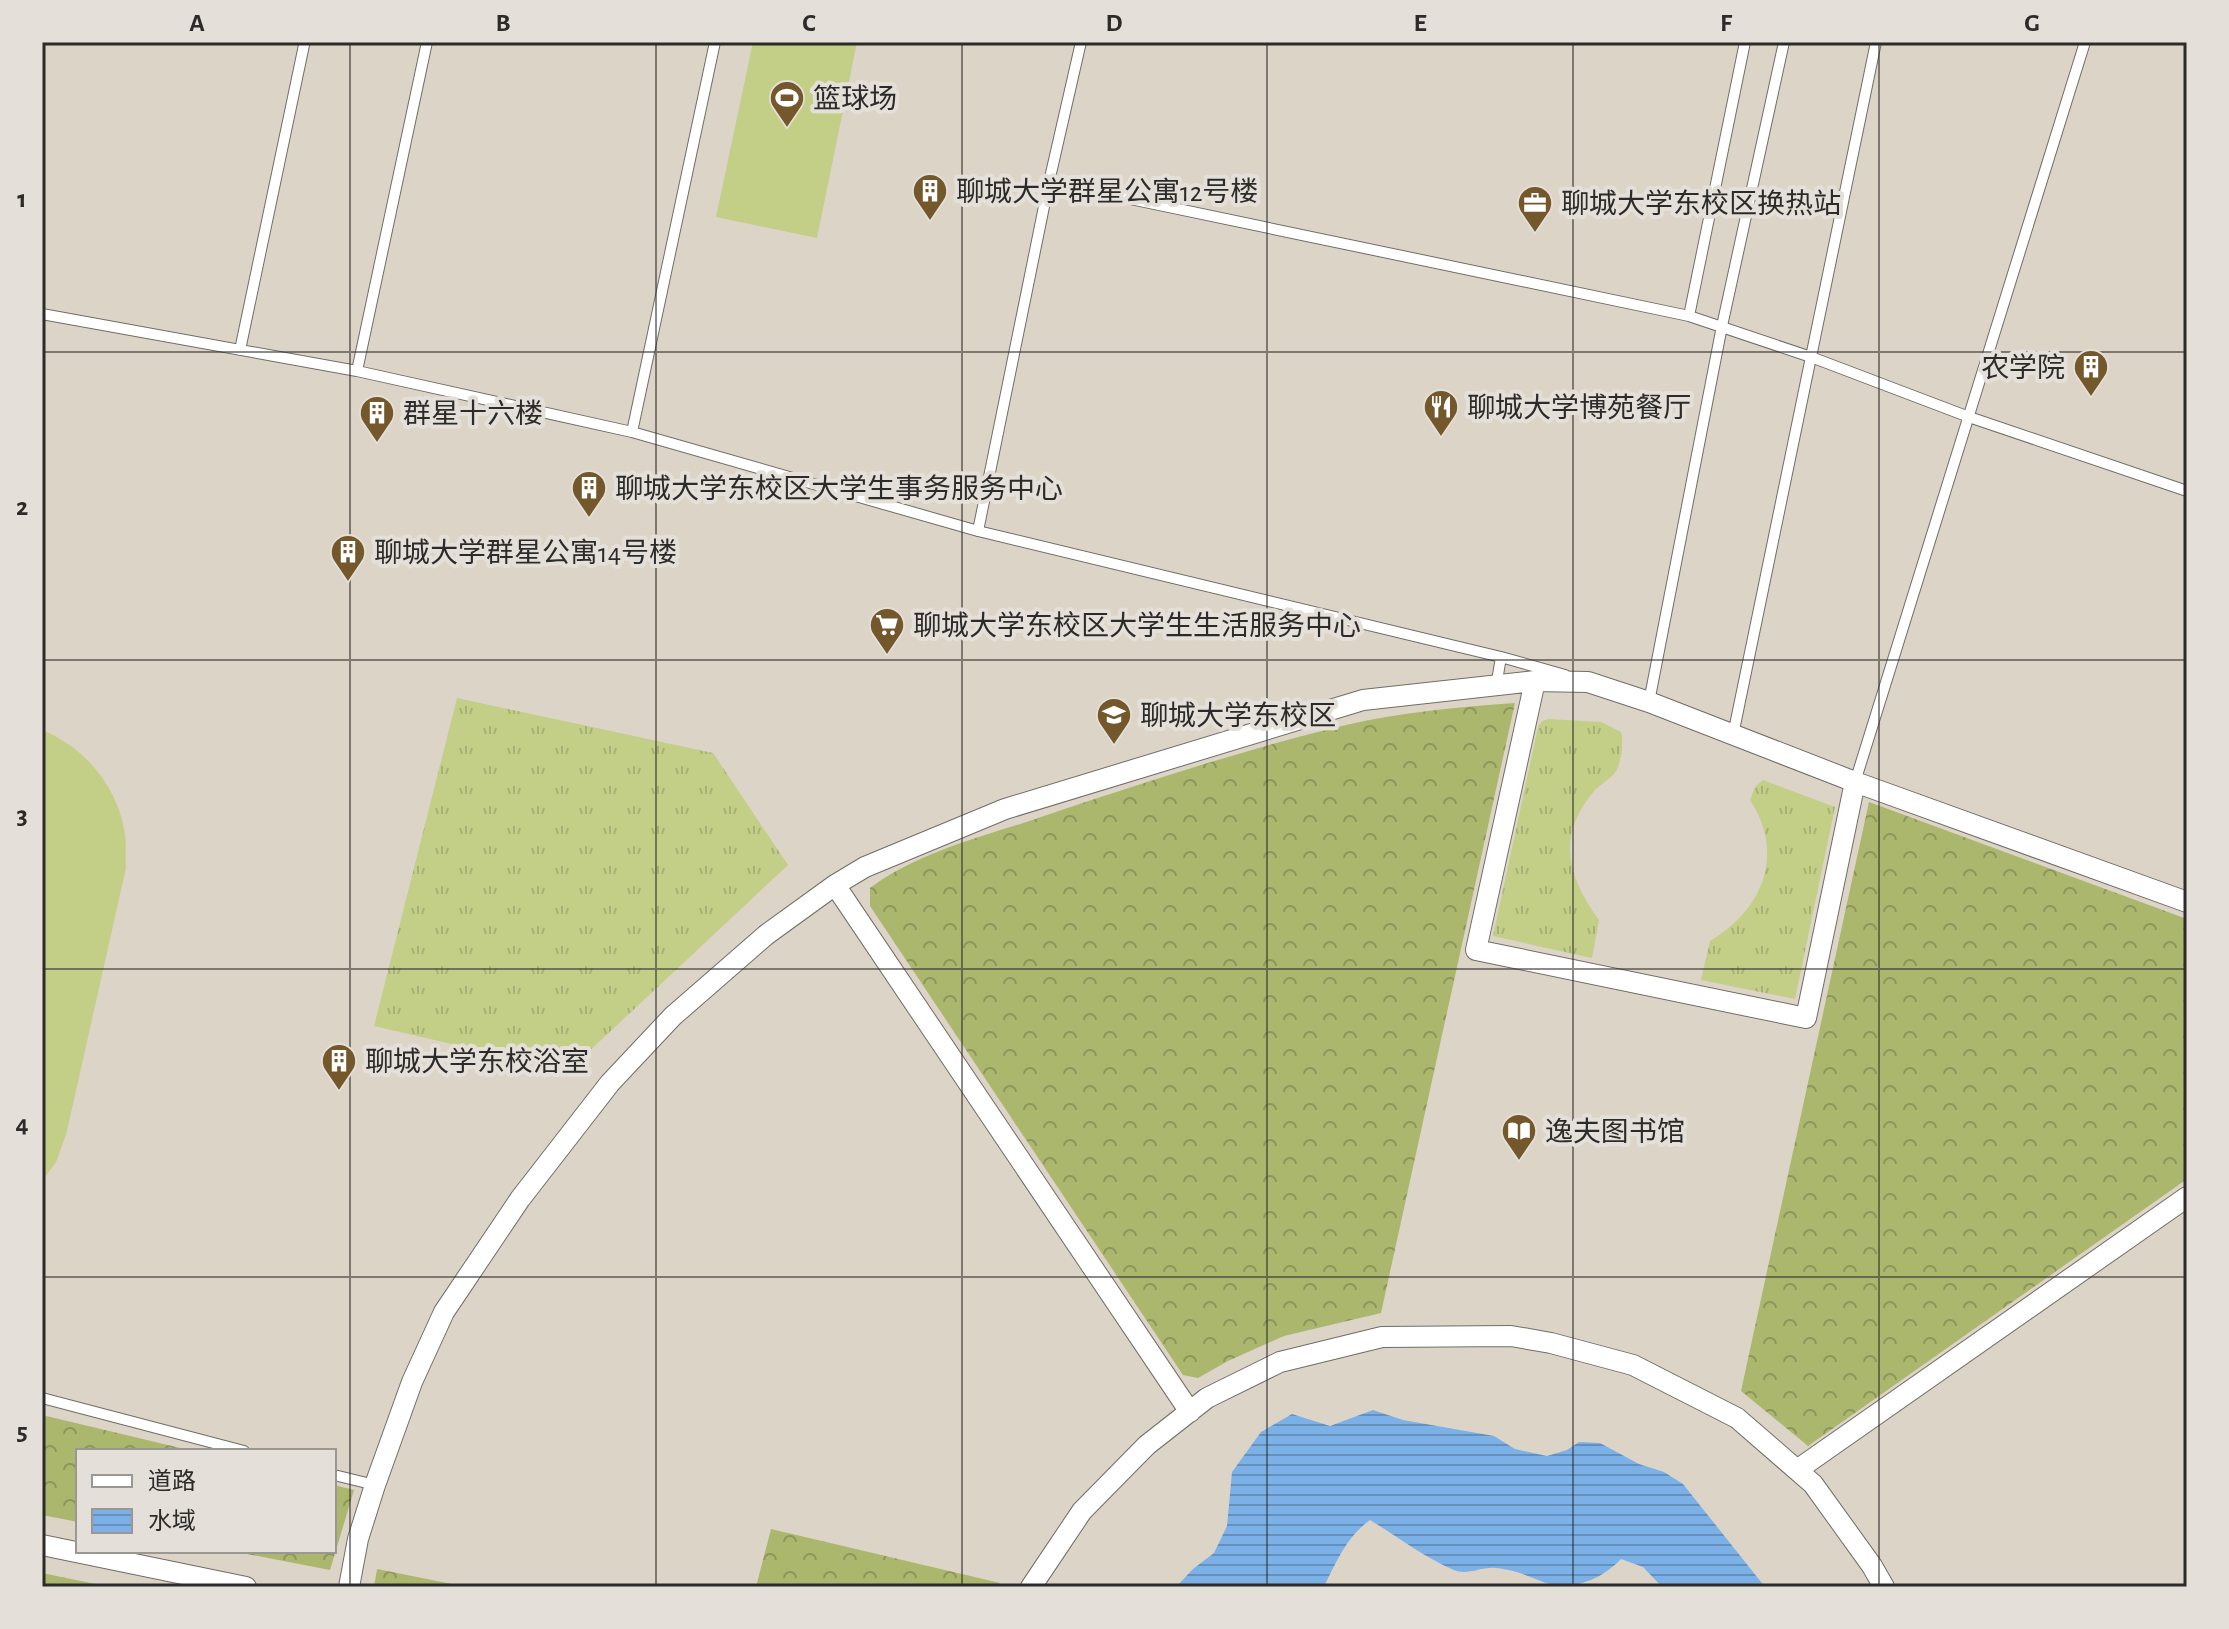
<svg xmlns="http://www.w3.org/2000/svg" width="2229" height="1629" font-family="'Alegreya Sans','Noto Sans SC',sans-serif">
<defs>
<pattern id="grass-tufts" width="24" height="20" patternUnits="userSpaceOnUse" patternTransform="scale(2)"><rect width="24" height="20" fill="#c3ce87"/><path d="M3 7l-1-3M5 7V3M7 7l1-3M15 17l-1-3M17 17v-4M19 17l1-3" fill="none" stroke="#a8b175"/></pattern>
<pattern id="forest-crowns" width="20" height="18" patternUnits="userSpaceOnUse" patternTransform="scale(2)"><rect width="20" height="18" fill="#acb76e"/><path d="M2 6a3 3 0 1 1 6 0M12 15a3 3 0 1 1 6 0" fill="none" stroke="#8c955a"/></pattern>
<pattern id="water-rules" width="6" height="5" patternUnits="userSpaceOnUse" patternTransform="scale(2)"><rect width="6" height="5" fill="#7cb1e8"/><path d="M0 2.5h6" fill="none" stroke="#6690bc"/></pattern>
</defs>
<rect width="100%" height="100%" fill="#e4dfd8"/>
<path fill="#dcd4c6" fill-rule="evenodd" d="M 42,42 L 2187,42 L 2187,1587 L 42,1587 ZM 78,1451 L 334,1451 L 334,1551 L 78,1551 Z"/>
<path fill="url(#grass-tufts)" d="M 457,698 L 713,753 L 788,865 L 568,1071 L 374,1026 Z
M 1549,719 L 1601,722 L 1621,732 C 1624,742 1621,766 1614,774 C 1608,780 1601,784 1595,790 C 1556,835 1567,876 1599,920 L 1592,958 L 1493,936 L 1538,727 L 1542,721 Z
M 1763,780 L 1835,807 L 1795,999 L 1701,980 L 1710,941 C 1762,910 1786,855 1750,800 L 1755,787 Z"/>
<path fill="url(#forest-crowns)" d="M 1515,703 L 1381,1313 L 1284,1336 L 1228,1361 L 1198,1378 L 1183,1375 L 870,906 L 870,888 C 918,852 982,837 1038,818 C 1139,784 1242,750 1346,725 C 1400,712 1460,707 1515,703 Z
M 1869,802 L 2187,919 L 2187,1179 L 1808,1446 L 1741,1391 Z
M 42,1415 L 193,1451 L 78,1451 L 78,1522 L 42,1515 Z
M 334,1485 L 354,1490 L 330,1570 L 232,1551 L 334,1551 Z
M 771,1529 L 1000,1583 L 998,1587 L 756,1587 Z
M 377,1569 L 467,1587 L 374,1587 Z
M 42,1573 L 110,1587 L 42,1587 Z"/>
<path fill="#c3ce87" d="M 753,42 L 857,42 L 817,238 L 716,217 Z
M 42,730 C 84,747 116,785 124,829 C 127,842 125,855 126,868 L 66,1135 L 56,1162 L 42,1181 Z"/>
<path fill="url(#water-rules)" d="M 1373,1410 L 1403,1420 L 1494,1436 L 1515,1449 L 1547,1456 L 1567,1450 L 1579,1442 L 1600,1443 L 1639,1464 L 1664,1472 L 1683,1484 L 1765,1587 L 1662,1587 L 1643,1567 L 1621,1559 C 1601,1580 1571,1592 1543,1582 C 1526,1575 1515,1570 1496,1568 C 1482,1566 1468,1576 1454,1570 C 1425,1558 1397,1536 1370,1520 C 1347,1536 1336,1562 1324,1587 L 1176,1587 L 1193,1569 L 1214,1553 L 1227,1526 L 1232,1472 L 1261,1432 L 1292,1414 L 1330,1426 Z"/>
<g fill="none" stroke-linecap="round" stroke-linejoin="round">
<defs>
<path id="service" d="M 1049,182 L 1081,42
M 42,314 L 357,371 L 632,432 L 978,531 L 1501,657 L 1565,675
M 1689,316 L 1745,42
M 240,350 L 304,45
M 357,371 L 427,42
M 632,432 L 715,42
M 978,531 L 1049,182 L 1689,316 L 1811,357 L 1969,417 L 2187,491
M 1496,687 L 1501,657
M 1649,702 L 1722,326 L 1784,42
M 1733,735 L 1876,42
M 1855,782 L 2085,42
M 42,1398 L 244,1451
M 334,1475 L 375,1485"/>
<path id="minor" d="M 1535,681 L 1476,950 L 1806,1018 L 1855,782
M 835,885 L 865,867 L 1005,809 L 1363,700 L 1535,681 L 1588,682 L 1649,702 L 1855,782 L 2187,902
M 1797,1470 L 2187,1197
M 42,1545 L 246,1587
M 349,1587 L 358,1539 L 375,1485 L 412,1382 L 444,1312 L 520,1199 L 610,1083 L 673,1016 L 766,935 L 835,885 L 1190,1412
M 1031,1587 L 1082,1511 L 1147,1445 L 1207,1398 L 1280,1362 L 1382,1337 L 1511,1336 L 1551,1343 L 1633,1365 L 1737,1418 L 1813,1484 L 1872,1566 L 1884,1587"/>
</defs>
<use href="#service" stroke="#716d67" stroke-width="12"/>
<use href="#minor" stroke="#716d67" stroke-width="22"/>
<use href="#service" stroke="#fff" stroke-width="10"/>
<use href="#minor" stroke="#fff" stroke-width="20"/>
</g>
<path fill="none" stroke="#2d2b29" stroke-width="2" stroke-opacity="0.55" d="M 350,42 L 350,1587M 656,42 L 656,1587M 962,42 L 962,1587M 1267,42 L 1267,1587M 1573,42 L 1573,1587M 1879,42 L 1879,1587M 42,352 L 2187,352M 42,660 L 2187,660M 42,969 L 2187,969M 42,1277 L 2187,1277"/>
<defs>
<symbol id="stadium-pin" viewBox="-11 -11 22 30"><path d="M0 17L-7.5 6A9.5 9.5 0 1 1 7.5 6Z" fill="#74572a" stroke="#e4dfd8"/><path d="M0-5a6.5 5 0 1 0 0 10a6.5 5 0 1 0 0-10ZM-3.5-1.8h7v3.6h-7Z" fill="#fff"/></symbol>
<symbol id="building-pin" viewBox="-11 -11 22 30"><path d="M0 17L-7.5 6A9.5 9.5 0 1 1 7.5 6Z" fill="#74572a" stroke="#e4dfd8"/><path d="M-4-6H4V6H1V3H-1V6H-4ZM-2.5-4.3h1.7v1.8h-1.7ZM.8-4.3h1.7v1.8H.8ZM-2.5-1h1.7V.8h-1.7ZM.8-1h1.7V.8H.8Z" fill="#fff"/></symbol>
<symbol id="office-pin" viewBox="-11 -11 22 30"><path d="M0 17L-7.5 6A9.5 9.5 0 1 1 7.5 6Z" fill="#74572a" stroke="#e4dfd8"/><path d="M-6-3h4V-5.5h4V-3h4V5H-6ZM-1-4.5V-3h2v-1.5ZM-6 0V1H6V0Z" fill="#fff"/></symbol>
<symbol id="restaurant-pin" viewBox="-11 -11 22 30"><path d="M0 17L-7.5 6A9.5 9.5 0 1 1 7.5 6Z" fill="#74572a" stroke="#e4dfd8"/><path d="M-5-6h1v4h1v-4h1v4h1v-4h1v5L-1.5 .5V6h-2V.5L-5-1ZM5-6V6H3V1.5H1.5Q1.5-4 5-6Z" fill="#fff"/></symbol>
<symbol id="supermarket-pin" viewBox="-11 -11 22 30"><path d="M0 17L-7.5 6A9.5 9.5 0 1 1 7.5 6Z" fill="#74572a" stroke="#e4dfd8"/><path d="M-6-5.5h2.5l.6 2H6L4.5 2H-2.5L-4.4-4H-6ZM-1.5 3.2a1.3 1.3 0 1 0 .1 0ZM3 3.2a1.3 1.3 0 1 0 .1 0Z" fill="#fff"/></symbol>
<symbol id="university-pin" viewBox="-11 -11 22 30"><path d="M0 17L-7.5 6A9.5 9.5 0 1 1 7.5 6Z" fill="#74572a" stroke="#e4dfd8"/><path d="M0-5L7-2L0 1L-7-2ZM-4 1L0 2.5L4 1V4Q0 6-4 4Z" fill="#fff"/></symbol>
<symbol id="library-pin" viewBox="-11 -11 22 30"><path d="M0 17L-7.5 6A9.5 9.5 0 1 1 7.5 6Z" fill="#74572a" stroke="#e4dfd8"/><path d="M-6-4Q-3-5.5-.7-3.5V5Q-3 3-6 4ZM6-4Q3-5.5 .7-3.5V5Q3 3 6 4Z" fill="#fff"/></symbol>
</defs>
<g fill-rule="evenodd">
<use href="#stadium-pin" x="767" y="78" width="40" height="54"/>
<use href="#building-pin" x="910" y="171" width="40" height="54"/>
<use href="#office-pin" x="1515" y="183" width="40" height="54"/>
<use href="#building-pin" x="2071" y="347" width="40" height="54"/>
<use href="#restaurant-pin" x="1421" y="387" width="40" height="54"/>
<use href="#building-pin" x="357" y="393" width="40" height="54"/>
<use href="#building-pin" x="569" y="468" width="40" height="54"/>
<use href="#building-pin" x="328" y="532" width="40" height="54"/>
<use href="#supermarket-pin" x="867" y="605" width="40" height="54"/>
<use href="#university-pin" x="1094" y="695" width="40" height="54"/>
<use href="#building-pin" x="319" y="1041" width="40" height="54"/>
<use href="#library-pin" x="1499" y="1111" width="40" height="54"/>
</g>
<g text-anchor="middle" stroke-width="8" stroke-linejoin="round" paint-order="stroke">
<g font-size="28" fill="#2d2b29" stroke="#e4dfd8" text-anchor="start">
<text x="813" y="108">篮球场</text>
<text x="956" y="201">聊城大学群星公寓12号楼</text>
<text x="1561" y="213">聊城大学东校区换热站</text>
<text x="2065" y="377" text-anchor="end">农学院</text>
<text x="1467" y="417">聊城大学博苑餐厅</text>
<text x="403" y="423">群星十六楼</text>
<text x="615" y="498">聊城大学东校区大学生事务服务中心</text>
<text x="374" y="562">聊城大学群星公寓14号楼</text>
<text x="913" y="635">聊城大学东校区大学生生活服务中心</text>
<text x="1140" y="725">聊城大学东校区</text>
<text x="365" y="1071">聊城大学东校浴室</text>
<text x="1545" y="1141">逸夫图书馆</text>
</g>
</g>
<rect width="2229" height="1629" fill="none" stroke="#e4dfd8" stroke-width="88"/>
<rect x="76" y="1449" width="260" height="104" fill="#e4dfd8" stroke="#9b9792" stroke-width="2"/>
<rect x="92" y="1475" width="40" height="12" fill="#ffffff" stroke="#9b9792" stroke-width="2"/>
<text x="148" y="1489" font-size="24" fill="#2d2b29">道路</text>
<rect x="92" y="1509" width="40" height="24" fill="url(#water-rules)" stroke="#9b9792" stroke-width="2"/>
<text x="148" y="1529" font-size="24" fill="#2d2b29">水域</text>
<rect x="44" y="44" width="2141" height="1541" fill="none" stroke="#2d2b29" stroke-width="3"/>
<g font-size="26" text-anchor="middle" font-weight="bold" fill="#2d2b29">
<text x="197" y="31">A</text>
<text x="503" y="31">B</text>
<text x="809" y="31">C</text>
<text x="1114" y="31">D</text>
<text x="1420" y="31">E</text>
<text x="1726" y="31">F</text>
<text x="2032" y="31">G</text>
<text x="22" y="207">1</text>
<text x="22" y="515">2</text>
<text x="22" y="824">3</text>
<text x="22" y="1132">4</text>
<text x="22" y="1440">5</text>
</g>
</svg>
